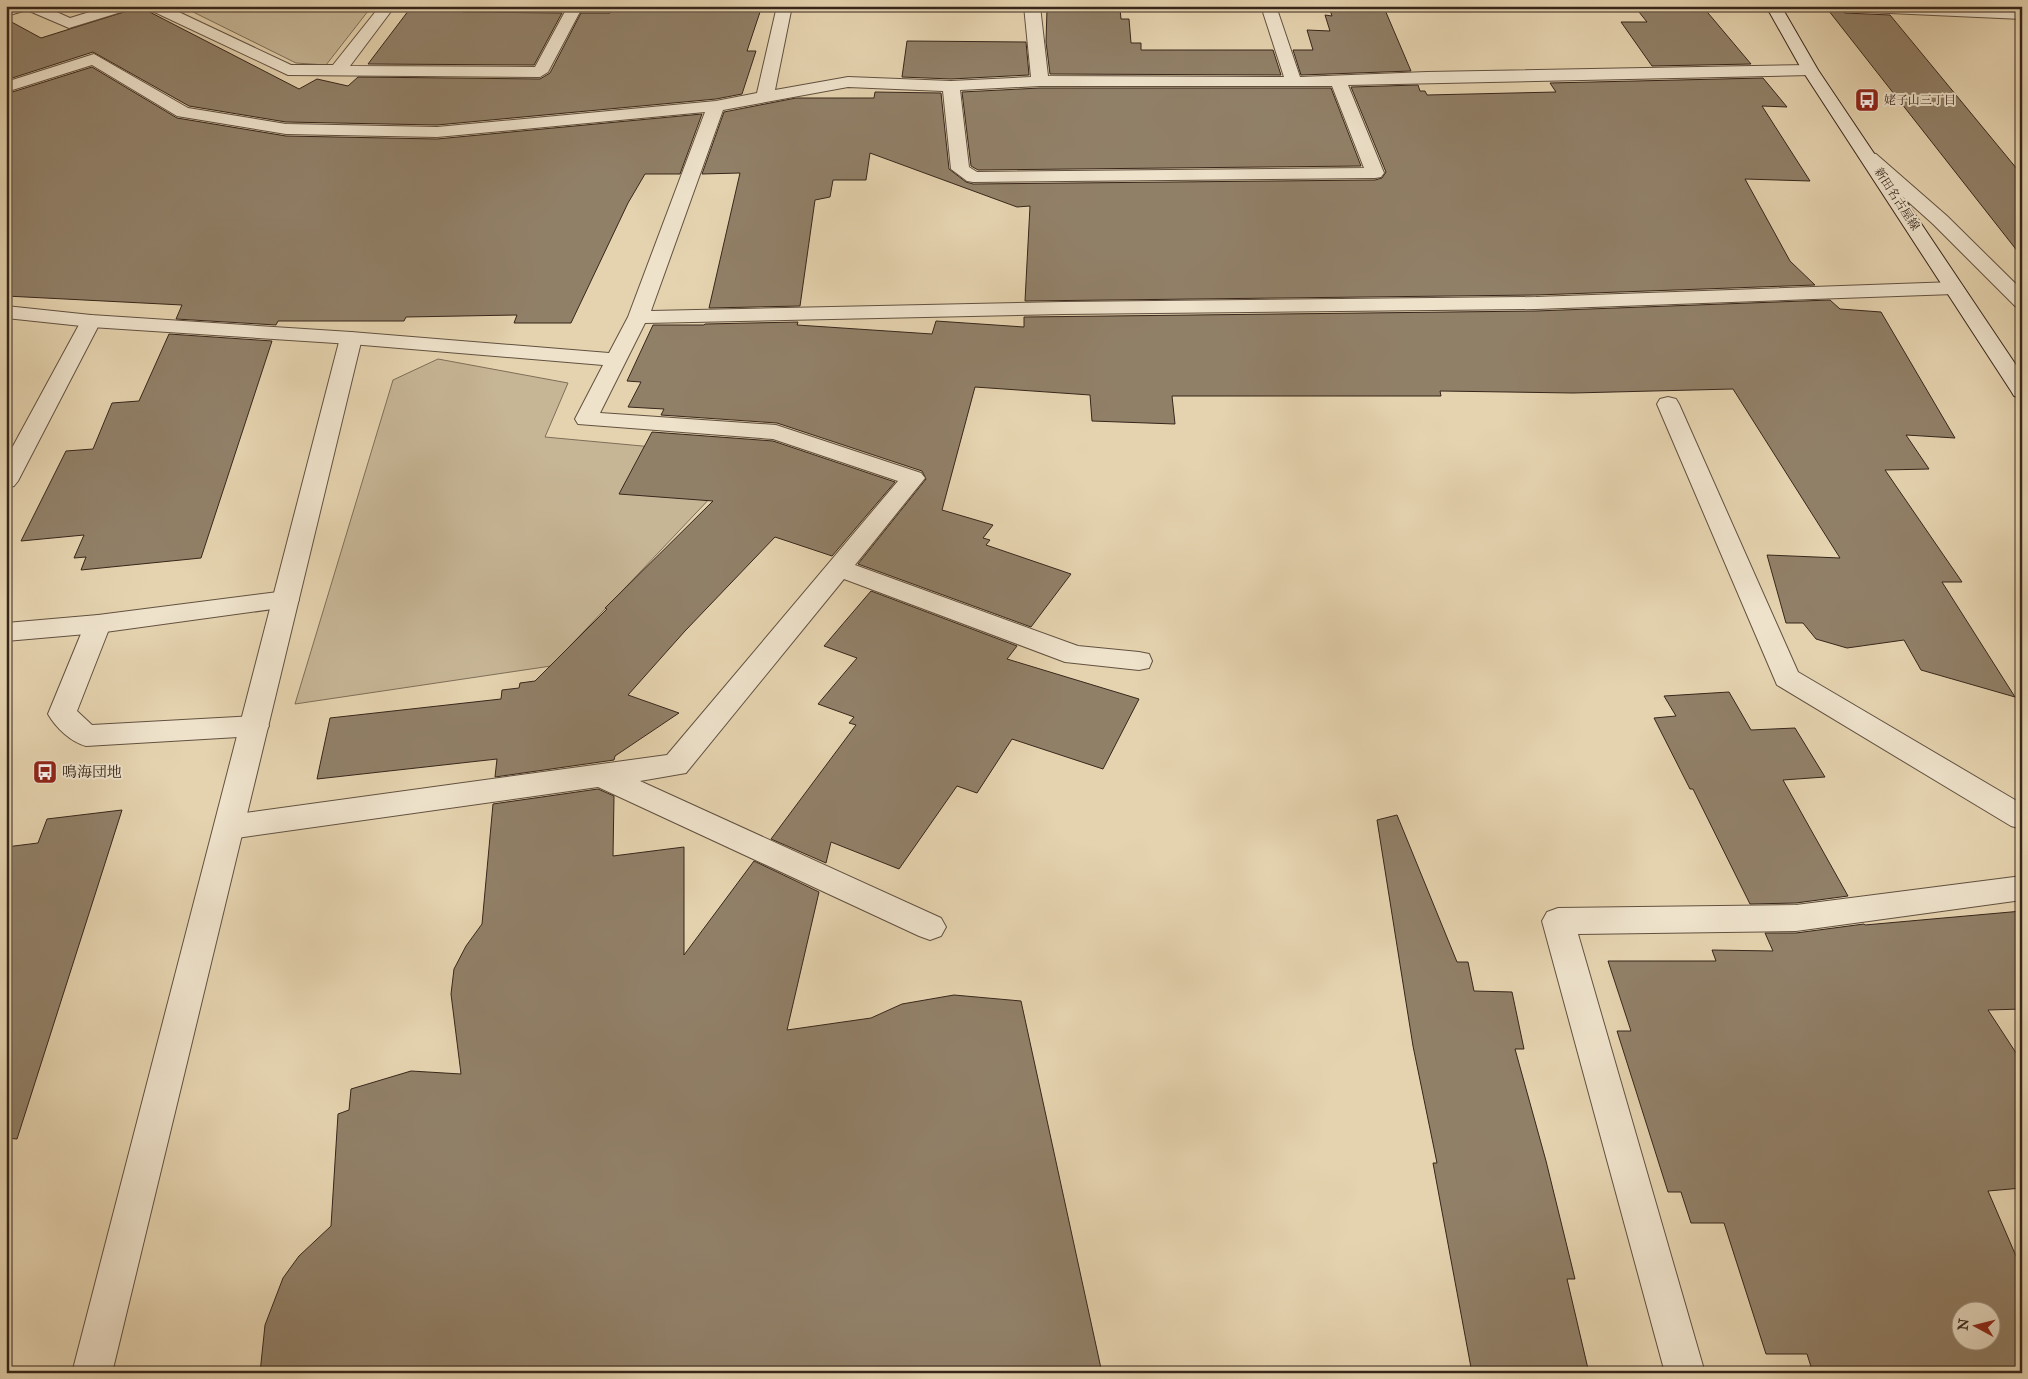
<svg xmlns="http://www.w3.org/2000/svg" width="2028" height="1379" font-family="'IM FELL Great Primer','Noto Serif JP',serif">
<rect width="100%" height="100%" fill="#e5d3af"/>
<filter id="stains"><feTurbulence type="fractalNoise" baseFrequency=".004" numOctaves="4"/><feColorMatrix values="0 0 0 0 .2 0 0 0 0 .09 0 0 0 0 .02 0 0 0 .5 -.17"/></filter>
<radialGradient id="worn" r=".72"><stop offset=".6" stop-color="#630" stop-opacity="0"/><stop offset="1" stop-color="#630" stop-opacity=".3"/></radialGradient>
<path fill="#c7b696" stroke="#7f6e58" d="M 181,6 L 372,6 L 326,65 L 296,63 Z
M 438,359 L 568,383 L 545,437 L 750,456 L 551,666 L 295,704 L 393,380 Z"/>
<path fill="#918068" stroke="#37261b" fill-rule="evenodd" d="M 412,6 L 467,6 L 463,12 L 562,13 L 534,65 L 368,64 Z
M 625,6 L 762,6 L 747,51 L 756,51 L 742,94 L 716,99 L 437,125 L 286,122 L 189,106 L 93,52 L 6,80 L 6,19 L 41,38 L 140,7 L 299,89 L 317,79 L 348,86 L 358,77 L 540,79 L 550,73 L 581,13 L 610,13 L 611,11 L 623,11 Z
M 1825,6 L 1836,6 L 1845,13 L 1890,15 L 2022,175 L 2022,257 Z
M 1635,7 L 1703,7 L 1751,64 L 1652,66 L 1621,22 L 1647,22 Z
M 1047,9 L 1120,9 L 1121,19 L 1129,19 L 1131,43 L 1141,43 L 1141,50 L 1273,50 L 1281,75 L 1050,74 L 1046,42 Z
M 1330,10 L 1385,10 L 1411,71 L 1301,75 L 1293,50 L 1313,50 L 1307,30 L 1330,31 L 1325,15 L 1332,16 Z
M 907,41 L 1026,42 L 1029,75 L 951,79 L 902,77 Z
M 92,67 L 177,118 L 286,136 L 437,139 L 702,114 L 680,174 L 645,174 L 628,203 L 571,323 L 514,323 L 517,315 L 406,317 L 404,321 L 278,321 L 276,325 L 176,319 L 182,305 L 6,296 L 6,94 Z
M 1763,78 L 1787,107 L 1762,106 L 1810,181 L 1745,179 L 1790,261 L 1815,285 L 1536,295 L 1025,301 L 1030,206 L 1017,207 L 870,153 L 866,180 L 833,180 L 830,197 L 815,200 L 800,306 L 709,308 L 740,173 L 702,174 L 724,112 L 796,98 L 874,98 L 875,92 L 941,93 L 949,169 L 966,182 L 973,184 L 1375,180 L 1382,178 L 1386,172 L 1351,87 L 1418,85 L 1420,91 L 1425,91 L 1427,95 L 1556,92 L 1550,83 Z
M 1040,88 L 1331,88 L 1361,166 L 978,170 L 971,166 L 962,92 Z
M 1830,300 L 1840,309 L 1881,312 L 1955,438 L 1906,435 L 1929,469 L 1885,470 L 1962,582 L 1942,582 L 2015,697 L 1921,670 L 1904,640 L 1847,648 L 1816,639 L 1803,623 L 1786,623 L 1767,555 L 1840,558 L 1733,389 L 1573,393 L 1440,391 L 1441,396 L 1172,396 L 1175,424 L 1092,421 L 1090,395 L 975,387 L 942,510 L 993,525 L 983,538 L 990,540 L 986,545 L 1071,574 L 1031,627 L 858,564 L 926,479 L 922,471 L 777,423 L 661,415 L 664,409 L 628,407 L 641,382 L 627,381 L 653,325 L 704,325 L 705,324 L 798,322 L 797,325 L 932,334 L 936,321 L 1024,327 L 1024,317 L 1536,311 Z
M 169,334 L 272,341 L 201,558 L 81,570 L 86,557 L 74,558 L 84,535 L 21,541 L 66,451 L 93,449 L 112,403 L 139,401 Z
M 652,432 L 773,441 L 895,482 L 832,556 L 775,537 L 685,631 L 628,695 L 679,713 L 615,756 L 614,760 L 495,777 L 497,759 L 317,779 L 330,718 L 501,699 L 502,690 L 519,688 L 520,683 L 535,681 L 607,609 L 605,608 L 713,501 L 619,494 Z
M 871,591 L 1017,646 L 1007,659 L 1139,699 L 1103,769 L 1012,739 L 977,793 L 957,786 L 899,869 L 831,842 L 826,863 L 771,839 L 856,725 L 849,723 L 854,717 L 818,704 L 857,658 L 824,646 Z
M 1729,692 L 1751,730 L 1795,728 L 1825,777 L 1783,780 L 1848,896 L 1796,903 L 1750,904 L 1693,789 L 1690,789 L 1654,718 L 1676,716 L 1664,696 Z
M 598,789 L 614,796 L 613,856 L 684,847 L 684,955 L 754,861 L 819,892 L 787,1030 L 871,1018 L 902,1004 L 954,995 L 1021,1001 L 1102,1373 L 260,1373 L 265,1325 L 283,1278 L 299,1256 L 331,1226 L 338,1114 L 349,1110 L 351,1089 L 411,1071 L 461,1074 L 451,994 L 454,969 L 466,946 L 482,924 L 493,804 Z
M 122,810 L 17,1139 L 6,1138 L 6,847 L 38,843 L 47,819 Z
M 1397,815 L 1457,962 L 1468,962 L 1474,991 L 1512,992 L 1524,1049 L 1515,1049 L 1546,1161 L 1575,1279 L 1567,1279 L 1589,1373 L 1472,1373 L 1433,1163 L 1437,1163 L 1413,1046 L 1377,820 Z
M 2022,911 L 2022,1009 L 1988,1010 L 2022,1062 L 2022,1188 L 1988,1191 L 2022,1270 L 2022,1373 L 1813,1373 L 1807,1354 L 1766,1354 L 1724,1223 L 1691,1223 L 1681,1192 L 1668,1192 L 1617,1031 L 1631,1031 L 1608,961 L 1716,961 L 1712,950 L 1773,951 L 1765,933 L 1796,933 L 1864,924 L 1865,925 ZM 1960,1312 L 1990,1312 L 1990,1342 L 1960,1342 Z"/>
<g fill="none" stroke-linecap="round" stroke-linejoin="round">
<defs>
<path id="service" d="M 91,315 L 98,317 L 101,321 L 18,481 L 14,486 L 6,488 L 6,459 L 81,321 L 84,317 Z
M 98,615 L 107,618 L 111,624 L 77,711 L 92,725 L 255,716 L 265,719 L 269,726 L 265,733 L 255,736 L 86,746 C 71,742 56,728 48,714 L 85,624 L 89,618 Z"/>
<path id="minor" d="M 43,6 L 70,18 L 109,6 L 133,6 L 131,9 L 69,28 L 27,10 L 6,16 L 6,7 L 9,6 Z
M 146,6 L 166,6 L 291,65 L 333,65 L 380,6 L 395,6 L 350,66 L 535,67 L 568,6 L 583,6 L 548,72 L 540,77 L 288,75 L 148,9 Z
M 777,6 L 792,6 L 775,90 L 848,77 L 951,81 L 1031,77 L 1024,6 L 1040,6 L 1048,76 L 1284,77 L 1261,6 L 1276,6 L 1300,77 L 1427,72 L 1810,65 L 1818,70 L 1810,75 L 1348,85 L 1384,173 L 1381,177 L 1375,178 L 973,182 L 967,181 L 951,169 L 943,91 L 848,87 L 723,110 L 651,311 L 1063,302 L 1536,297 L 1954,282 L 1961,284 L 1964,288 L 1961,292 L 1954,294 L 1536,309 L 1063,314 L 645,323 L 600,413 L 776,425 L 921,473 L 925,478 L 921,483 L 855,565 L 1078,646 L 1139,652 L 1149,654 L 1152,661 L 1149,668 L 1139,670 L 1065,662 L 844,579 L 686,773 L 640,781 L 941,918 L 946,927 L 941,936 L 930,940 L 919,936 L 598,787 L 230,839 L 219,835 L 215,827 L 219,819 L 230,815 L 667,755 L 898,481 L 773,439 L 578,424 L 575,419 L 603,365 L 351,344 L 91,327 L 6,318 L 6,306 L 91,315 L 351,332 L 609,353 L 628,317 L 705,112 L 437,137 L 286,134 L 177,116 L 92,65 L 6,92 L 6,82 L 94,54 L 188,108 L 286,124 L 437,127 L 716,101 L 757,93 ZM 1040,86 L 1332,86 L 1364,168 L 977,172 L 969,167 L 960,90 Z
M 1870,153 L 1876,154 L 1947,216 L 2022,290 L 2022,308 L 2015,306 L 1933,224 L 1864,162 L 1861,158 L 1864,154 Z
M 1668,397 L 1676,399 L 1679,404 L 1798,672 L 2022,804 L 2022,829 L 2011,826 L 1777,685 L 1657,404 L 1660,399 Z
M 286,591 L 295,594 L 299,600 L 295,606 L 98,633 L 6,641 L 6,623 L 98,615 Z
M 2022,876 L 2022,900 L 1796,931 L 1578,934 L 1705,1373 L 1665,1373 L 1542,921 L 1547,912 L 1558,908 L 1796,905 Z"/>
<path id="tertiary" d="M 1838,6 L 1951,6 L 2022,9 L 2022,19 L 1845,11 Z
M 351,332 L 358,334 L 362,338 L 112,1373 L 72,1373 L 340,338 L 344,334 Z"/>
<path id="secondary" d="M 1766,6 L 1781,6 L 1818,70 L 2022,374 L 2022,398 L 2014,396 L 2011,391 L 1802,70 Z"/>
</defs>
<use href="#service" stroke="#625140" stroke-width="2"/>
<use href="#minor" stroke="#625140" stroke-width="2"/>
<use href="#tertiary" stroke="#625140" stroke-width="2"/>
<use href="#secondary" stroke="#37261b" stroke-width="2"/>
<use href="#service" fill="#eee2cb" fill-rule="evenodd"/>
<use href="#minor" fill="#eee2cb" fill-rule="evenodd"/>
<use href="#tertiary" fill="#eee2cb" fill-rule="evenodd"/>
<use href="#secondary" fill="#eee2cb" fill-rule="evenodd"/>
</g>
<defs>
<symbol id="bus-square" viewBox="-11 -11 22 22"><rect x="-9" y="-9" width="18" height="18" rx="4" fill="#8f2418" stroke="#eee2cb"/><path d="M-5-6H5V4H4V6H2V4H-2V6H-4V4H-5ZM-3.5-4V0h7V-4ZM-3.5 1.2v1.5H-2V1.2ZM2 1.2v1.5H3.5V1.2Z" fill="#fff"/></symbol>
</defs>
<g fill-rule="evenodd">
<use href="#bus-square" x="1853" y="86" width="28" height="28"/>
<use href="#bus-square" x="31" y="758" width="28" height="28"/>
</g>
<g text-anchor="middle" stroke-width="4" stroke-linejoin="round" paint-order="stroke">
<g font-size="12" fill="#37261b" stroke="#eee2cb" text-anchor="start">
<text x="1884" y="104">姥子山三丁目</text>
</g>
<g font-size="12" fill="#37261b" stroke="#eee2cb">
<text transform="translate(1897 199) rotate(57)" y="4">新田名古屋線</text>
</g>
<g font-size="15" fill="#37261b" stroke="#eee2cb" text-anchor="start">
<text x="62" y="777">鳴海団地</text>
</g>
</g>
<rect width="2028" height="1379" fill="none" stroke="#e5d3af" stroke-width="25"/>
<rect x="8" y="8" width="2013" height="1364" fill="none" stroke="#37261b" stroke-width="2.5"/>
<rect x="12" y="12" width="2003" height="1354" fill="none" stroke="#37261b"/>
<g transform="translate(1976 1326) rotate(277)"><circle r="24" fill="#eee2cb" stroke="#a59785"/>
<path d="M0-4L9 19L0 12L-9 19Z" fill="#8f2418"/>
<text y="-8" font-size="14" font-weight="bold" text-anchor="middle" fill="#37261b">N</text>
</g>
<rect width="100%" height="100%" filter="url(#stains)"/>
<rect width="100%" height="100%" fill="url(#worn)"/>
</svg>
